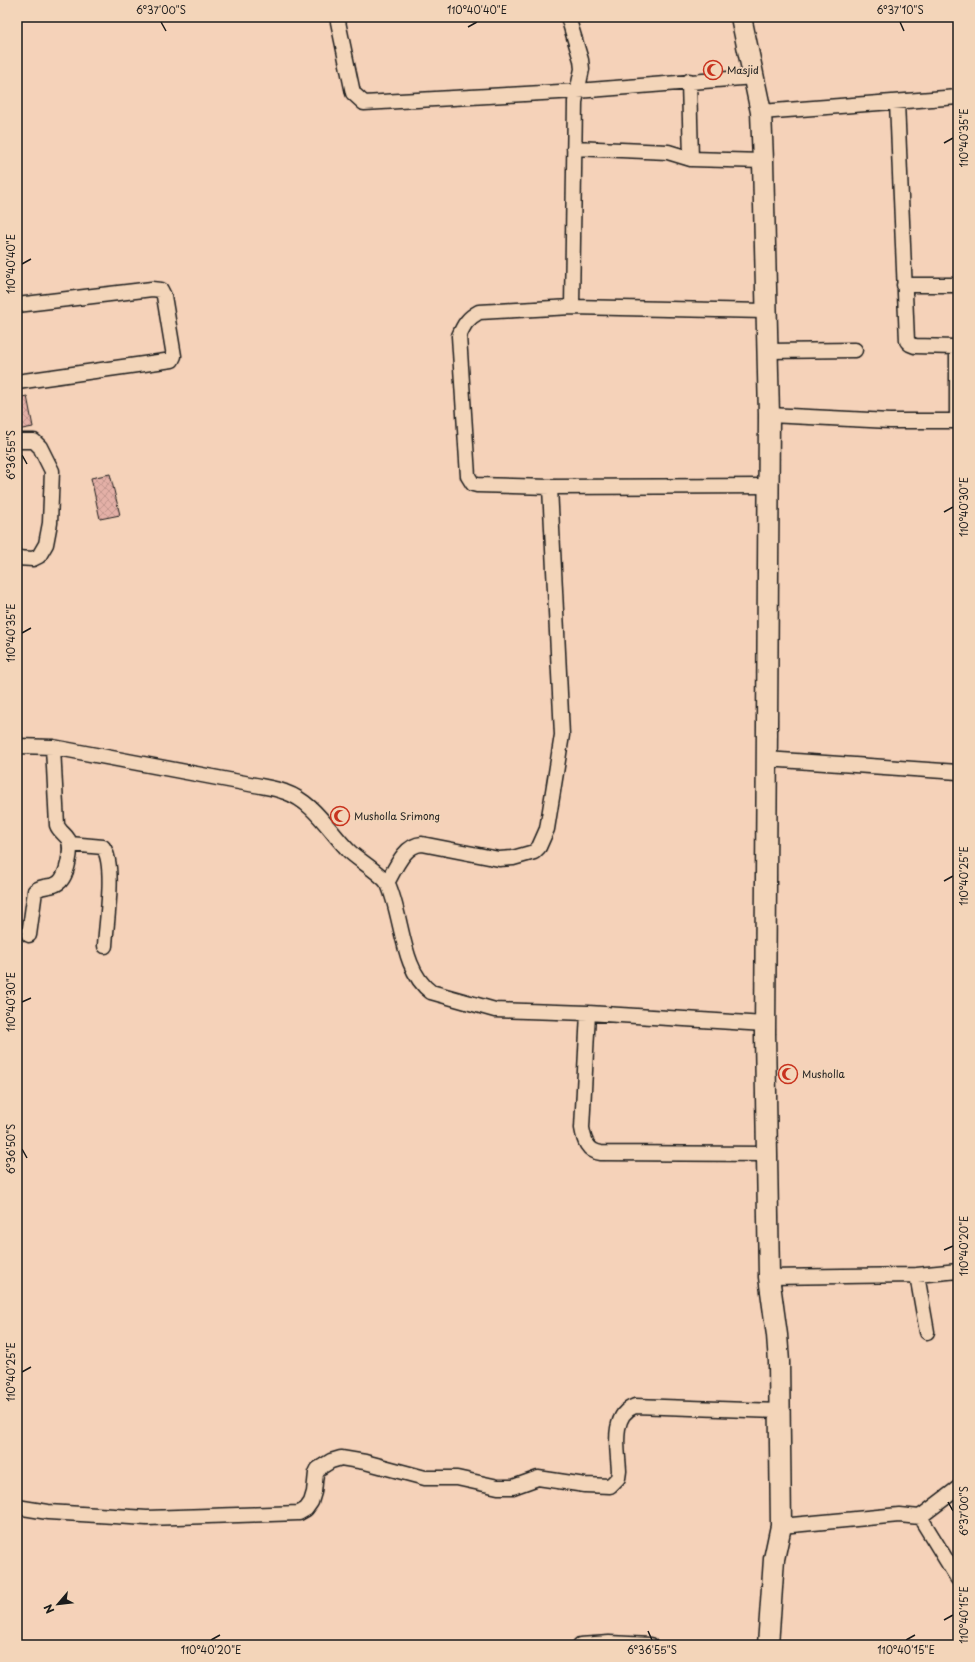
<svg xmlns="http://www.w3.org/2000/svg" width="975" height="1662" font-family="'Playpen Sans',sans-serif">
<defs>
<pattern id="building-cross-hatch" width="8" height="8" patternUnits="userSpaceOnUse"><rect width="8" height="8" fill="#e4b0a7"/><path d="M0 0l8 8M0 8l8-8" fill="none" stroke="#c3978f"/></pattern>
</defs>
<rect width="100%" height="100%" fill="#f5d2b9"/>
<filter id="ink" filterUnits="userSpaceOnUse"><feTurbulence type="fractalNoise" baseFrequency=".025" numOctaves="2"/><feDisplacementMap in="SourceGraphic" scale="8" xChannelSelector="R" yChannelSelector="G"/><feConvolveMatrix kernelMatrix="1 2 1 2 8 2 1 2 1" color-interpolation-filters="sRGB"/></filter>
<g filter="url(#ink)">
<path fill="url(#building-cross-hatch)" stroke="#1c1c1c" d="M 27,396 L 33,427 L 17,430 L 17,398 Z
M 110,474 L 120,515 L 100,519 L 91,478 Z"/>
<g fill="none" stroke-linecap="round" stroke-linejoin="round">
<defs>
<path id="street" d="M 337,17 L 353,93 L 364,103 L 577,91 L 754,77
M 568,17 L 581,60 L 582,69 L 575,102 L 572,307
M 689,81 L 691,159
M 897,102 L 907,341 L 910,344 L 915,346 L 955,347 L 957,349 L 957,421
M 761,112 L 958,97
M 574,148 L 668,152 L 691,159 L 763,161
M 904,285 L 958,285
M 17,305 L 152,289 L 161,290 L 164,296 L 174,356 L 172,360 L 17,382
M 768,351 L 855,350
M 769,415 L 890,421 L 958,421
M 17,441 L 34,441 L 40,447 L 52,471 L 50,523 L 46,544 L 39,556 L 33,559 L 17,558
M 550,487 L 768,486
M 17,746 L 53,747 L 255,785 C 265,787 275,788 285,792 C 314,802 328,830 349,851 C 357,859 383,875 388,884 C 403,917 401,970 431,992 L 495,1010 L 588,1013 L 765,1024
M 766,759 L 958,772
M 70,844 L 103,847 C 116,865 106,923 105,946
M 387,883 C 395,869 404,845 422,844 L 499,859 L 513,858 L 534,852 L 539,847 L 547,829 L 562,735 L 550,487 L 477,485 L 473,484 L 468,476 L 459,336 C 464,324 468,318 479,312 L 572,307 L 765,311
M 29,935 L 35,891 C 45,883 50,889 58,883 C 67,878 73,848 68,839 C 65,834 59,831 57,825 L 53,747
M 588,1013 L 582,1128 C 584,1140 587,1151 601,1153 L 767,1154
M 917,1275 L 927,1332
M 769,1277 L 917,1275 L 958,1271
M 17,1507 L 48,1512 L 147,1518 L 299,1513 L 306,1509 L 311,1502 L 314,1492 L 316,1473 L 318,1469 L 331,1461 L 341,1458 L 365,1462 L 425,1478 L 457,1478 L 498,1487 L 513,1487 L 538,1478 L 585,1485 L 610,1486 L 618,1478 L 619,1471 C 618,1450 610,1415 635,1406 L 779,1411
M 920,1517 L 958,1488
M 781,1526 L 899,1515 L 920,1517 L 958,1579
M 580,1645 L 609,1643 L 650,1645"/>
<path id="secondary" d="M 741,17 L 761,112 L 763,161 L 769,415 L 765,1034 L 769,1277 L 777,1335 L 779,1362 L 781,1526 L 774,1559 L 768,1645"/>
</defs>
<use href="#street" stroke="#1c1c1c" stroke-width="17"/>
<use href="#secondary" stroke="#1c1c1c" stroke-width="23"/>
<use href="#street" stroke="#f3d5b9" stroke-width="14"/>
<use href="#secondary" stroke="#f3d5b9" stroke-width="20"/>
</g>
</g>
<path fill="none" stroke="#1c1c1c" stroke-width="1.5" d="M 161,22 L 166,31M 900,22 L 904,31M 468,27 L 477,22M 944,143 L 953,138M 22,264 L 31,259M 22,455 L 27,464M 944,512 L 953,507M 22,633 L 31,628M 944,881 L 953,876M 22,1002 L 31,998M 22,1149 L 27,1158M 944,1250 L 953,1246M 22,1372 L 31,1367M 948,1502 L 953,1511M 944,1620 L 953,1615M 648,1631 L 652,1640M 211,1640 L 220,1635M 906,1640 L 915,1635"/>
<defs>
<symbol id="mosque-ring" viewBox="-11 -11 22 22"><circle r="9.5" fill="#f3d5b9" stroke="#c8321e" stroke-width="1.5"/><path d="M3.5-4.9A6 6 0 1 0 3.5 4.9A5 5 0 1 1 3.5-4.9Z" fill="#c8321e"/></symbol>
</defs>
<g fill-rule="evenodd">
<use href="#mosque-ring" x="702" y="59" width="22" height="22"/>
<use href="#mosque-ring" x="329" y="805" width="22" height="22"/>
<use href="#mosque-ring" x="777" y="1063" width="22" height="22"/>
</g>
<g text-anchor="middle" stroke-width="3.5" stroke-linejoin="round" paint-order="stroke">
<g font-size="10" fill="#1c1c1c" stroke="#f3d5b9" text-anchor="start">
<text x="727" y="74">Masjid</text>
<text x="354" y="820">Musholla Srimong</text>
<text x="802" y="1078">Musholla</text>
</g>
</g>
<rect width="975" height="1662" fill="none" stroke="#f3d5b9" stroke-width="44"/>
<g transform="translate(58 1604) rotate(242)" stroke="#f3d5b9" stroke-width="3" paint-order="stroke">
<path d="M0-3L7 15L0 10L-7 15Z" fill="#1c1c1c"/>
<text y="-6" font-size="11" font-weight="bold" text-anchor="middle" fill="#1c1c1c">N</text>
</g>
<rect x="22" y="22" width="931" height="1618" fill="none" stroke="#1c1c1c" stroke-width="1.5"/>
<g font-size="10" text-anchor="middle" fill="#1c1c1c">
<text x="161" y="14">6°37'00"S</text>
<text x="477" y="14">110°40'40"E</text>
<text x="900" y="14">6°37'10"S</text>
<text transform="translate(964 138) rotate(-90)" y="4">110°40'35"E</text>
<text transform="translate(11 264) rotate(-90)" y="4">110°40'40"E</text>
<text transform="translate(11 455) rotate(-90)" y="4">6°36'55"S</text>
<text transform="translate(964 507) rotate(-90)" y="4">110°40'30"E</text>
<text transform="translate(11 633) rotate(-90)" y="4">110°40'35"E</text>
<text transform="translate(964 876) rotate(-90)" y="4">110°40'25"E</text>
<text transform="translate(11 1002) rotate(-90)" y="4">110°40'30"E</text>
<text transform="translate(11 1149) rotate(-90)" y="4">6°36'50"S</text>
<text transform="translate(964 1246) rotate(-90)" y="4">110°40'20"E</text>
<text transform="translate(11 1372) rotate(-90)" y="4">110°40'25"E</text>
<text transform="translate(964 1511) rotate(-90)" y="4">6°37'00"S</text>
<text transform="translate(964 1615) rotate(-90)" y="4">110°40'15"E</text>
<text x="211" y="1654">110°40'20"E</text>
<text x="652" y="1654">6°36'55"S</text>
<text x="906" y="1654">110°40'15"E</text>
</g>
</svg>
